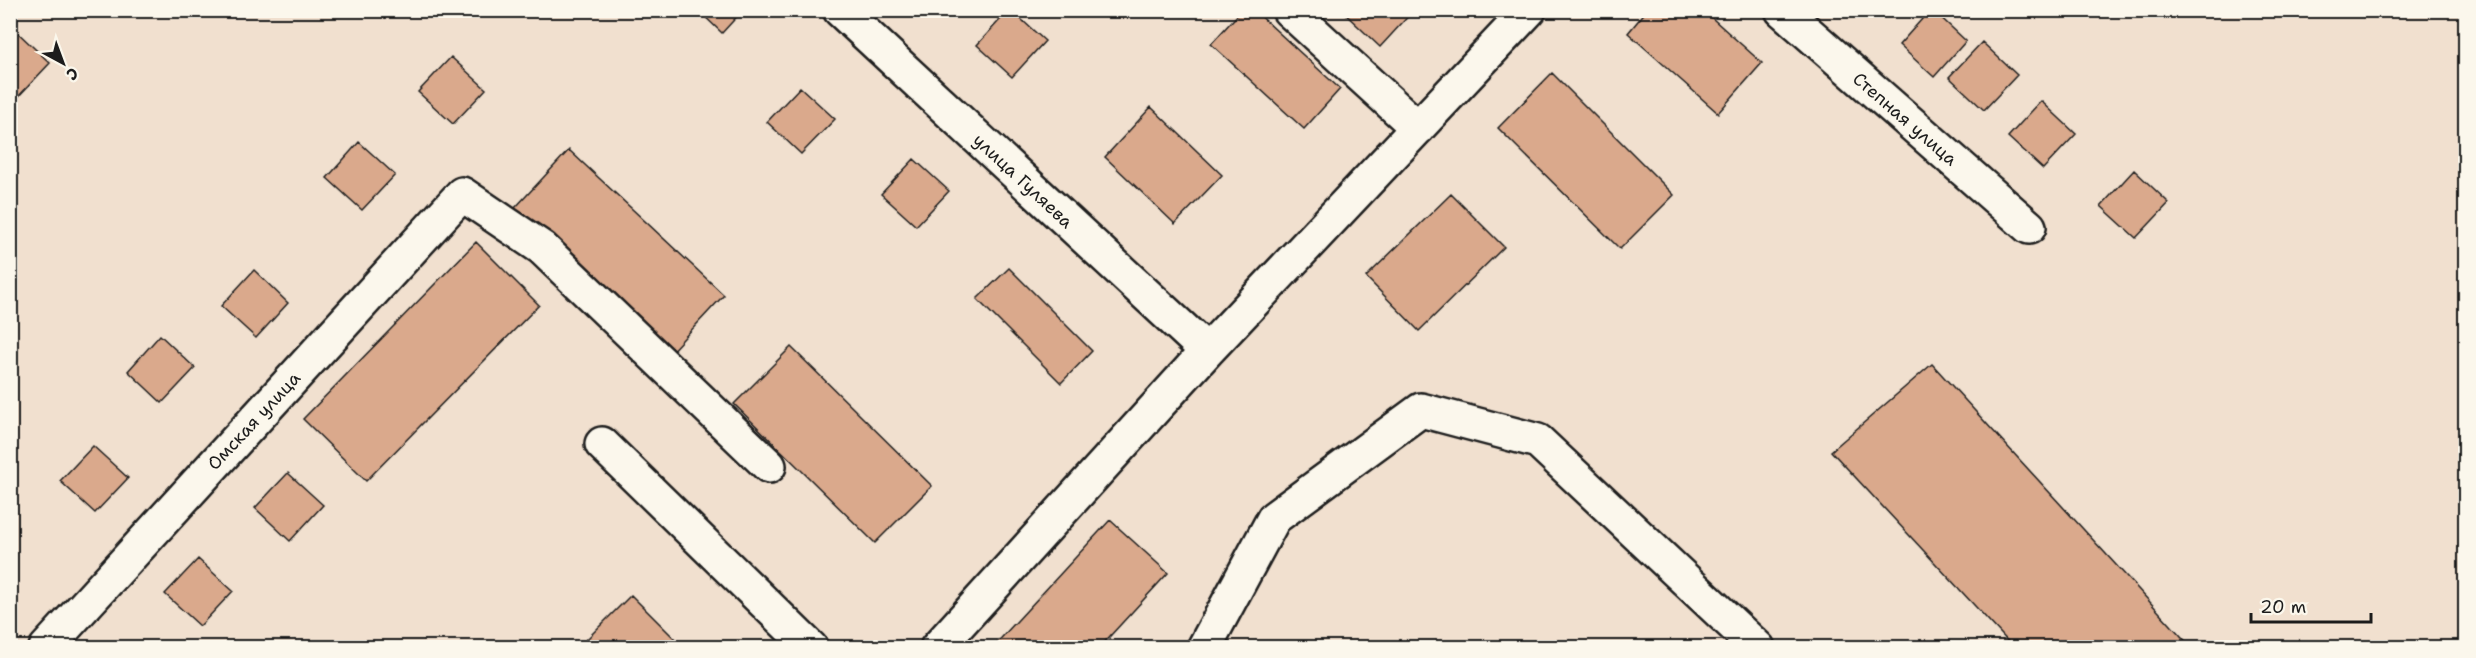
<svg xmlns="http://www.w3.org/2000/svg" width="2476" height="658" font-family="'Shantell Sans',sans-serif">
<rect width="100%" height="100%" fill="#f1e0cf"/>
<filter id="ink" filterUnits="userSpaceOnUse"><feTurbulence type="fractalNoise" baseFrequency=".0167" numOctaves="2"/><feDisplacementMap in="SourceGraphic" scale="12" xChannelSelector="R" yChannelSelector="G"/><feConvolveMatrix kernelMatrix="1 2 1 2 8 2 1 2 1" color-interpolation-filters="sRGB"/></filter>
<g filter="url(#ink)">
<path fill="#daa98c" stroke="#1c1c1c" stroke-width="1.5" d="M 698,10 L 743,10 L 722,33 Z
M 1009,10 L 1011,10 L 1045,41 L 1012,77 L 977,45 Z
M 1242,10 L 1254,10 L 1340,89 L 1304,129 L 1211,44 Z
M 1341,10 L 1414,10 L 1380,47 Z
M 1647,10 L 1703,10 L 1762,63 L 1718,113 L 1628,33 Z
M 1930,10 L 1933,10 L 1966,41 L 1934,77 L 1899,45 Z
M 15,30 L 50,63 L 17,98 L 10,92 L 10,35 Z
M 1982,42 L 2017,75 L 1984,110 L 1949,77 Z
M 451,57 L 486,89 L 453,124 L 418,92 Z
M 1552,73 L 1674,195 L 1620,249 L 1498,128 Z
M 800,87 L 835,119 L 801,154 L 767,122 Z
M 2041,101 L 2076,134 L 2043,169 L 2008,137 Z
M 1151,107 L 1222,175 L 1175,224 L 1105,157 Z
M 359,142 L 395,175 L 362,210 L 327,178 Z
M 569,150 L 724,295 L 669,354 L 514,209 Z
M 914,159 L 949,191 L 916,226 L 881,194 Z
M 2134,170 L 2169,203 L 2136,238 L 2101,206 Z
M 1451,194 L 1504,247 L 1419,331 L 1366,277 Z
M 476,242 L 539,305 L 366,481 L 303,419 Z
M 1009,268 L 1092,351 L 1061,383 L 977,299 Z
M 254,270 L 288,303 L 256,338 L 221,306 Z
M 160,335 L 195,368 L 162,403 L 128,371 Z
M 791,347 L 932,486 L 875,543 L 734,404 Z
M 1932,364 L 2192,648 L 2014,648 L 1831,451 Z
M 93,446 L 128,478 L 95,513 L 60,481 Z
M 288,473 L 323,505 L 290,541 L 255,508 Z
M 1110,520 L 1168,573 L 1099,648 L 992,648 Z
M 198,559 L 233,591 L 200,626 L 165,594 Z
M 631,595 L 684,648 L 578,648 Z"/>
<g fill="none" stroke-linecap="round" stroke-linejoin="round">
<defs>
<path id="minor" d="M 840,10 L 1207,351
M 1289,10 L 1418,128
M 1782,10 L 2029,227
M 602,444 L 811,648
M 46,648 L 462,194 L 542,248 L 769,466
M 937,648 L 1207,351 L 1529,10
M 1204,648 L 1274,518 L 1421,410 L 1538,441 L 1758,648"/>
</defs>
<use href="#minor" stroke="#1c1c1c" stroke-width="38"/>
<use href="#minor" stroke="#fbf7ec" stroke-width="33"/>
</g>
</g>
<g text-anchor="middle" stroke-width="4.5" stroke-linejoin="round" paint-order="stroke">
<g font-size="18" fill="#1c1c1c" stroke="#fbf7ec">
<text transform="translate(1905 119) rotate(41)" y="6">Степная улица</text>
<text transform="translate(1023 181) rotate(43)" y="6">улица Гуляева</text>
<text transform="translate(254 421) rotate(-47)" y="6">Омская улица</text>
</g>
</g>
<rect width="2476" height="658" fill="none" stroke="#fbf7ec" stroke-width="36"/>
<rect x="18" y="18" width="2440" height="622" fill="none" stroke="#1c1c1c" stroke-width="2" filter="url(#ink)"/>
<g transform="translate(63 63) rotate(139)" stroke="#fbf7ec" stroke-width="4.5" paint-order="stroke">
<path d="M0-4.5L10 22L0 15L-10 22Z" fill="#1c1c1c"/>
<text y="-9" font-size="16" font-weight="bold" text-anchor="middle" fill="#1c1c1c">С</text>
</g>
<path d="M2251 613v9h120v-9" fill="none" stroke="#1c1c1c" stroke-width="3"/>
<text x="2260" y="613" font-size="18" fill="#1c1c1c" stroke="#fbf7ec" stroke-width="4.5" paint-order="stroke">20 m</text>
</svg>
